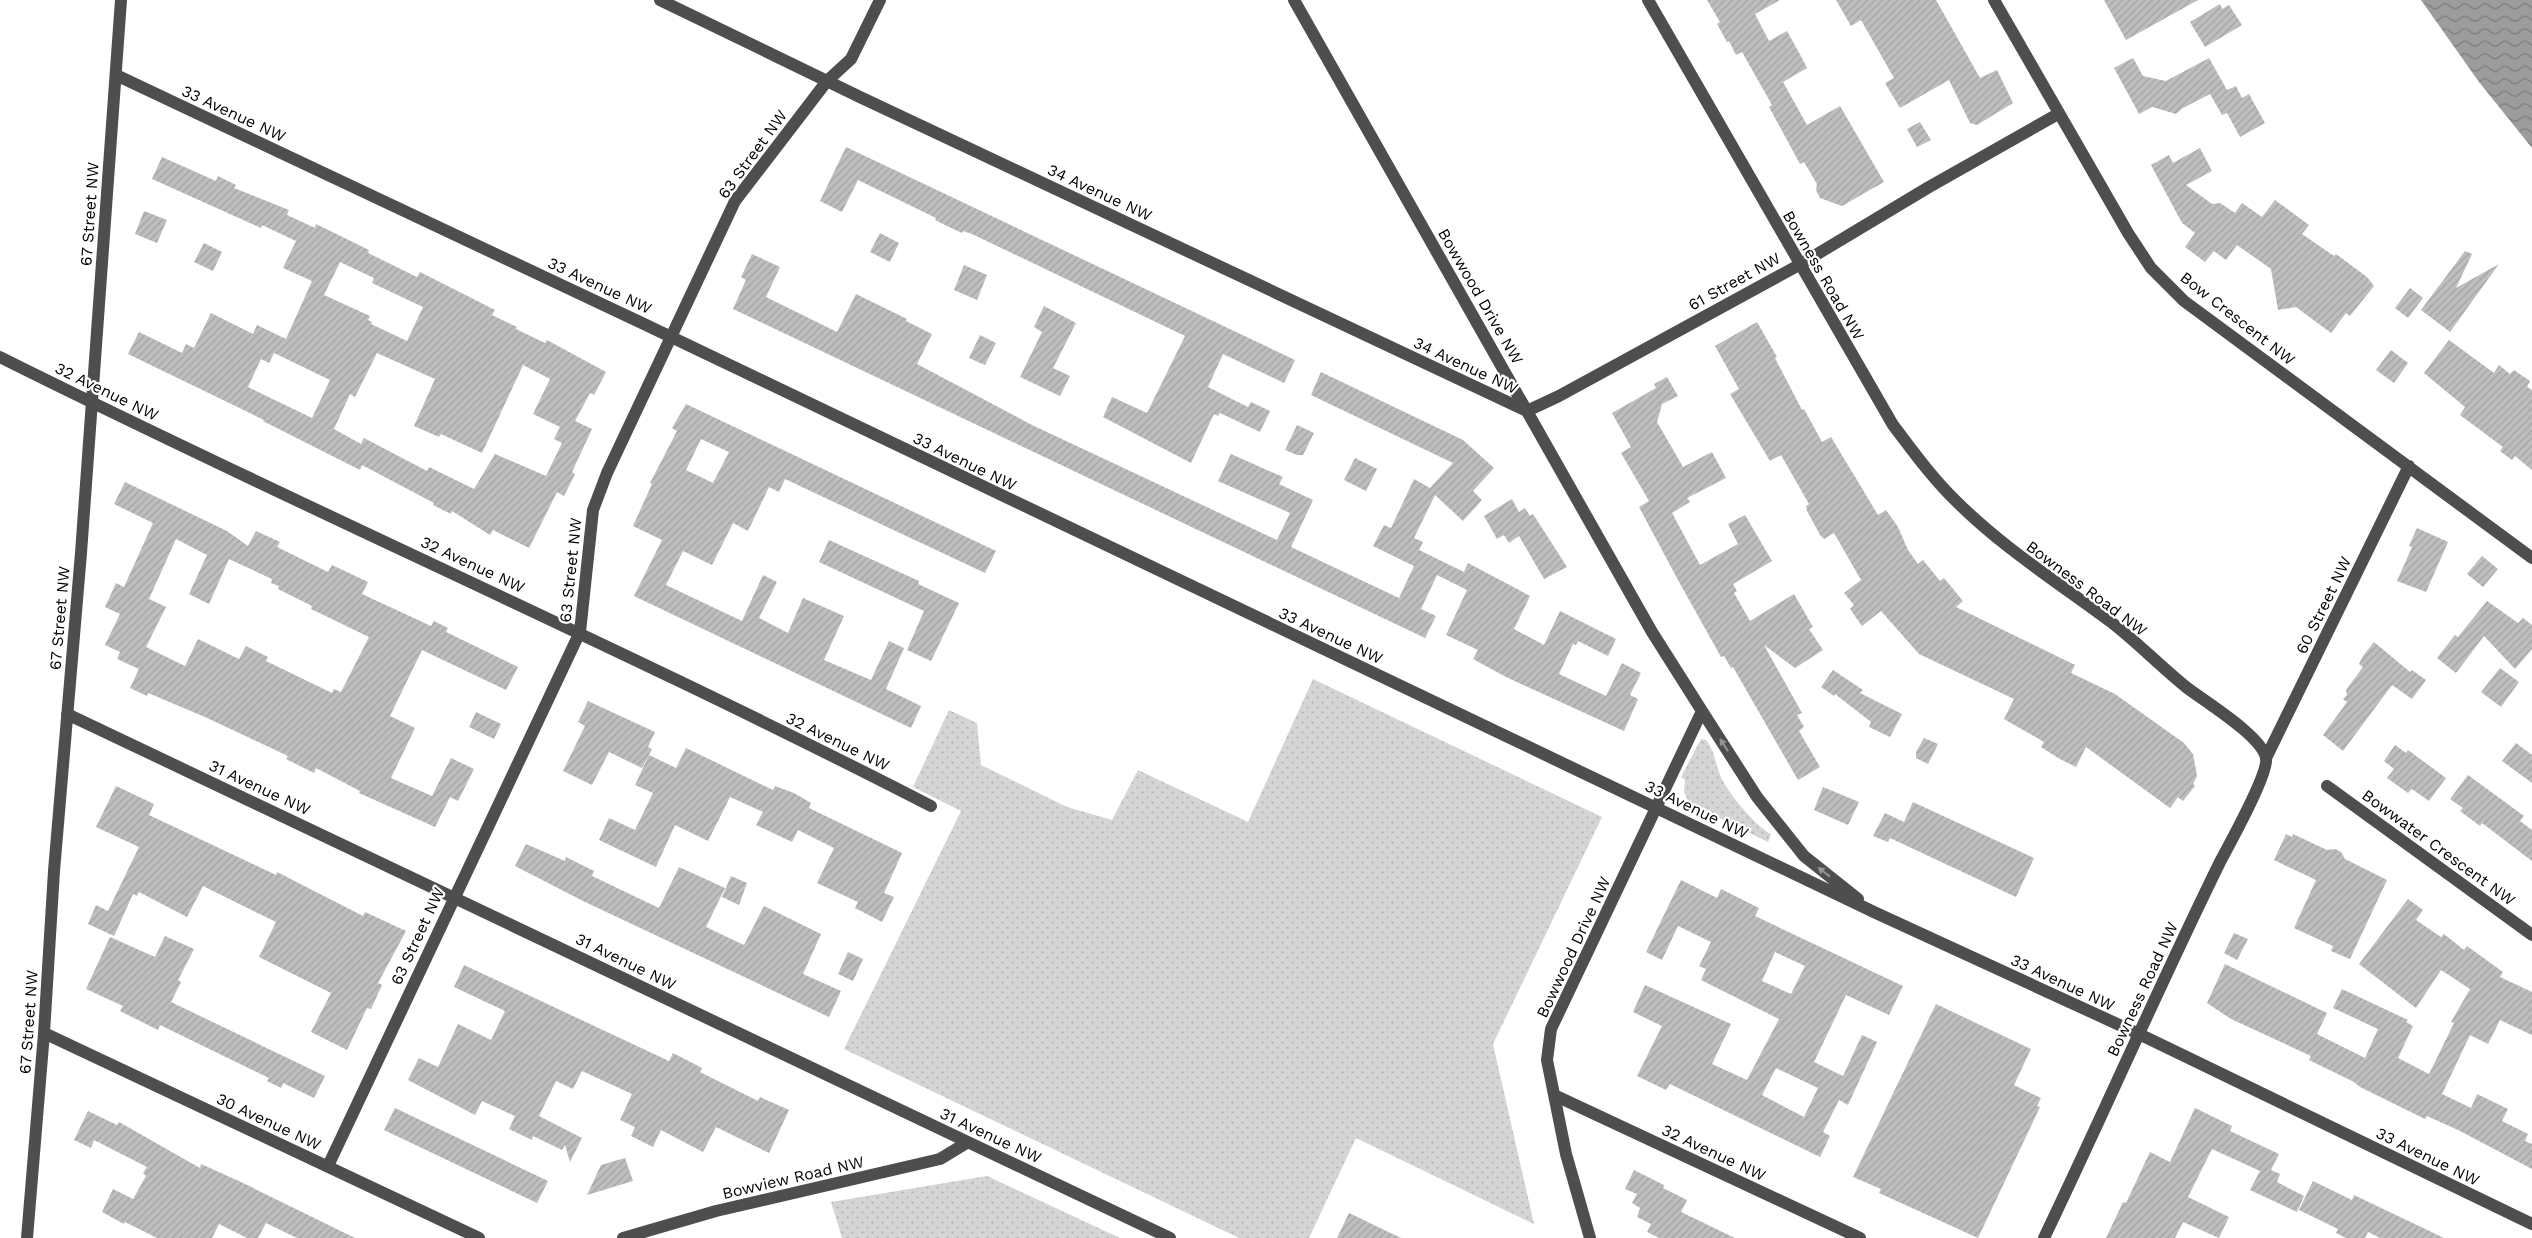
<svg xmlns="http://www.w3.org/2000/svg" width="2532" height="1238" font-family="'Work Sans',sans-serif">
<defs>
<pattern id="grass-dots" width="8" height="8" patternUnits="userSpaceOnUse" patternTransform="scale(1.25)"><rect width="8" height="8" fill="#d5d5d5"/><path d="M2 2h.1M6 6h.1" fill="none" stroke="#b5b5b5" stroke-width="1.8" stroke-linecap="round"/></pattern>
<pattern id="water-waves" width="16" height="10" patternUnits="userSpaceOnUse" patternTransform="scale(1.25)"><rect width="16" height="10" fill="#9c9c9c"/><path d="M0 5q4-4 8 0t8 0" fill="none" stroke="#7d7d7d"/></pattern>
<pattern id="building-hatch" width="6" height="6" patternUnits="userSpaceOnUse" patternTransform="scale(1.25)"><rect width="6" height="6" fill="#bebebe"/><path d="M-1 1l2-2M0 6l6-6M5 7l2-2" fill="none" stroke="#a2a2a2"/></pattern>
</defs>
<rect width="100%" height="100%" fill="#fff"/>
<path fill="url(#grass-dots)" d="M 1313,679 L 1602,817 L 1493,1044 L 1534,1224 L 1356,1138 L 1309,1238 L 1239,1238 L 844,1049 L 961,811 L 913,787 L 949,710 L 977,723 L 981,765 L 1067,807 L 1112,820 L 1138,770 L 1248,822 Z
M 1701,739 L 1706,740 C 1715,752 1714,759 1719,772 C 1724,789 1756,827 1771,834 L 1768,842 L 1689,803 L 1684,792 L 1685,780 L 1681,777 Z
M 987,1176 L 1120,1238 L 842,1238 L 831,1202 Z"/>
<path fill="url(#water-waves)" d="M 2421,0 L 2532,0 L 2532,148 L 2479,82 Z"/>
<path fill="url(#building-hatch)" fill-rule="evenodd" d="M 1707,0 L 1780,0 L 1755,14 L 1769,41 L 1787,31 L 1803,60 L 1807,68 L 1783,82 L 1807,125 L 1840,106 L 1884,182 L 1842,206 L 1820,198 L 1816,190 L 1817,184 L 1804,162 L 1800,164 L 1769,107 L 1772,105 L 1742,52 L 1736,55 L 1729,41 L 1727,42 L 1717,24 L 1720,22 Z
M 1836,0 L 1936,0 L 1980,78 L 1997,70 L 2013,103 L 1977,125 L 1970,123 L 1949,80 L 1900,108 L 1885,83 L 1894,78 L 1861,20 L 1851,26 Z
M 2104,0 L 2198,0 L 2126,40 Z
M 2220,4 L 2222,9 L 2229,5 L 2242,25 L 2205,47 L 2190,22 Z
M 2133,58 L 2143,76 L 2166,81 L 2209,58 L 2227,90 L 2236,86 L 2242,98 L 2249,94 L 2265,123 L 2240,137 L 2227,113 L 2222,115 L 2210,94 L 2183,108 L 2176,114 L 2152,107 L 2139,114 L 2114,68 Z
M 1920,122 L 1931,140 L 1917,147 L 1907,129 Z
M 846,147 L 1295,360 L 1284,383 L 1223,354 L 1208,387 L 1248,407 L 1251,402 L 1270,411 L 1260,432 L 1220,413 L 1218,416 L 1214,414 L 1191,463 L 1103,417 L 1112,397 L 1147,413 L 1185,336 L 972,234 L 963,231 L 962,233 L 945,225 L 935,220 L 936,218 L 858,180 L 842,212 L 820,201 Z
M 2200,148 L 2212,171 L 2186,185 L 2212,204 L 2220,203 L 2235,213 L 2242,203 L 2262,217 L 2275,200 L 2309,225 L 2302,234 L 2334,256 L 2336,254 L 2367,277 L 2374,286 L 2350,316 L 2346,313 L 2331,333 L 2296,307 L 2278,310 L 2271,269 L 2237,245 L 2226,260 L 2214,251 L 2205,262 L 2185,247 L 2195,233 L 2182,223 L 2151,165 L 2169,155 L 2173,163 Z
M 162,157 L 216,181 L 218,176 L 236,185 L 234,188 L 289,210 L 287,215 L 315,228 L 316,224 L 369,250 L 368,253 L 417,277 L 420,272 L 495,310 L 492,315 L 517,327 L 516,329 L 545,343 L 547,340 L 606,372 L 594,395 L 590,393 L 575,421 L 592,429 L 572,472 L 575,474 L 564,496 L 557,492 L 529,548 L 493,530 L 490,535 L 452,511 L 451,514 L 433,505 L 434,503 L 362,465 L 360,470 L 263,421 L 264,420 L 128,354 L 139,332 L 182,353 L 186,344 L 194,348 L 211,313 L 253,334 L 257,325 L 286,339 L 312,281 L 283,268 L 296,241 L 262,225 L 261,228 L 152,179 ZM 340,262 L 374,278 L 372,283 L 423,307 L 407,341 L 371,324 L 372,322 L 368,320 L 370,316 L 324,295 ZM 274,353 L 330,380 L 312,418 L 248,387 L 261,359 L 269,363 ZM 377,353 L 435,379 L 414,426 L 439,437 L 441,434 L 482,453 L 523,365 L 550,379 L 533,414 L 560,427 L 554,439 L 562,443 L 546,476 L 495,454 L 474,489 L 429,467 L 427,471 L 364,438 L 361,444 L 334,429 L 350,394 L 355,397 Z
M 144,211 L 167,220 L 157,243 L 135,234 Z
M 880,233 L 899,243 L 890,262 L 870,252 Z
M 204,243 L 222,252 L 213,271 L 194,262 Z
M 2465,251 L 2472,254 L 2456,288 L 2499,264 L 2450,332 L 2421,310 Z
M 752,254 L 780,267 L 766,297 L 837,332 L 856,294 L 907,319 L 906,321 L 932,334 L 917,364 L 1032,425 L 1277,540 L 1290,513 L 1218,481 L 1231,454 L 1283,477 L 1279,484 L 1313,500 L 1291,547 L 1399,598 L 1414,566 L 1373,546 L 1384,525 L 1391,528 L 1414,479 L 1430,488 L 1453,463 L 1311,395 L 1321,372 L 1463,440 L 1494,468 L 1473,491 L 1482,500 L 1463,521 L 1435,495 L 1414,538 L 1423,542 L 1419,550 L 1464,572 L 1468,563 L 1530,596 L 1514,629 L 1544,645 L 1560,611 L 1616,639 L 1608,656 L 1578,641 L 1576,645 L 1573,644 L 1559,674 L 1606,696 L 1622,663 L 1641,673 L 1630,695 L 1638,699 L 1624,731 L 1506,677 L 1473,659 L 1478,650 L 1446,635 L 1467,590 L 1437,575 L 1421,609 L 1436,616 L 1425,638 L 733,309 L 746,280 L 741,277 Z
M 964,265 L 987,275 L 977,300 L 954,290 Z
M 2410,288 L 2423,298 L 2408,318 L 2395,308 Z
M 1044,306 L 1076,323 L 1053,368 L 1070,376 L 1060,396 L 1020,377 L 1042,332 L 1034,327 Z
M 1757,322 L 1777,357 L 1775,358 L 1802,410 L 1804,409 L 1822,442 L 1831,437 L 1878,515 L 1886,510 L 1898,527 L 1908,550 L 1918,564 L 1923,560 L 1940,581 L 1944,578 L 1963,601 L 1956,607 L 2075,665 L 2071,673 L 2115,694 L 2184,743 L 2193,754 L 2197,776 L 2193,784 L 2195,786 L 2183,801 L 2178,797 L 2170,808 L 2086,747 L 2076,767 L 2058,758 L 2041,747 L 2044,742 L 2004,719 L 2014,699 L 1919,654 L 1881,611 L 1862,626 L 1850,609 L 1854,605 L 1844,593 L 1861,580 L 1834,533 L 1824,539 L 1820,535 L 1807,511 L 1806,506 L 1809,504 L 1781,455 L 1770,461 L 1730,394 L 1739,389 L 1715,346 Z
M 980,335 L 996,343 L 985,365 L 969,358 Z
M 2449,340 L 2494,373 L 2499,365 L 2510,374 L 2514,370 L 2530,381 L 2527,387 L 2532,390 L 2532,470 L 2515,456 L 2512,460 L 2500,451 L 2503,447 L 2460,415 L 2465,407 L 2424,373 Z
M 2391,350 L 2408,363 L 2394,383 L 2376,370 Z
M 1667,377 L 1678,396 L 1662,404 L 1657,422 L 1683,467 L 1712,452 L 1726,478 L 1687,498 L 1690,502 L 1672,513 L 1700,565 L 1738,544 L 1728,524 L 1745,515 L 1772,561 L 1733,584 L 1737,591 L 1734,593 L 1750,621 L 1794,594 L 1813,627 L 1809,629 L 1823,650 L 1795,668 L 1764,645 L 1802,713 L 1797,715 L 1804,727 L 1799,731 L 1820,767 L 1798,780 L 1733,667 L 1731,668 L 1724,656 L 1721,657 L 1678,580 L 1639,507 L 1649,501 L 1621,453 L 1631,447 L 1612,413 L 1656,388 L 1654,384 Z
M 686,404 L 996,551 L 985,573 L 785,479 L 779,492 L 769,487 L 748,531 L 733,523 L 712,565 L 683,551 L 666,585 L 742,621 L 763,575 L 777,582 L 759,618 L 788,633 L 803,598 L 844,616 L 824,660 L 871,680 L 889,641 L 904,648 L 886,689 L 921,706 L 911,728 L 634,596 L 662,540 L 633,526 L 652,484 L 650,483 L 677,431 L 672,428 ZM 701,439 L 729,452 L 713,483 L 686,470 Z
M 1297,425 L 1314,433 L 1303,455 L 1297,455 L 1285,450 Z
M 1355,458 L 1377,469 L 1366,491 L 1344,480 Z
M 125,482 L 227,531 L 248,546 L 256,531 L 280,542 L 277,547 L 328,572 L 332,565 L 368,582 L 362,594 L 431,626 L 434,621 L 448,628 L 446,632 L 518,667 L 506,690 L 422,650 L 390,716 L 415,728 L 391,778 L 432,796 L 451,758 L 474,769 L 458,801 L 450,797 L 435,827 L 359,793 L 360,791 L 316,768 L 314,773 L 286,759 L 288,756 L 205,717 L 148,693 L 147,696 L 130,688 L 139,669 L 117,659 L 120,652 L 105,645 L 120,614 L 105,607 L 116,583 L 124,587 L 153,523 L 114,504 ZM 176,539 L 207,555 L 189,594 L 209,604 L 229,559 L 272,579 L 271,583 L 279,586 L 278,589 L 312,606 L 311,609 L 369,637 L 341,692 L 334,689 L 332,693 L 266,661 L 268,657 L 246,646 L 239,659 L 198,639 L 185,666 L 146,647 L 166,607 L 149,599 Z
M 1512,499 L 1519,512 L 1525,508 L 1530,516 L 1533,514 L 1567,567 L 1544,579 L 1519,536 L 1509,543 L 1504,535 L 1497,539 L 1484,516 Z
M 2417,528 L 2448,542 L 2426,592 L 2397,581 L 2412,547 L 2409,546 Z
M 829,540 L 919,581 L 918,584 L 959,603 L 931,661 L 907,650 L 924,611 L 819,562 Z
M 2482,556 L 2498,569 L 2483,587 L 2467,574 Z
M 2487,601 L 2518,623 L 2523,618 L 2532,625 L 2532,649 L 2515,669 L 2484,636 L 2456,673 L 2437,658 L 2455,635 L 2458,637 Z
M 2374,642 L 2410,672 L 2412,670 L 2426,680 L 2412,699 L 2392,685 L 2343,751 L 2323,735 L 2347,702 L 2343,699 L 2347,695 L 2346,690 L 2363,667 L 2359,664 L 2363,656 Z
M 2500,668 L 2519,682 L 2501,707 L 2481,692 Z
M 1833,670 L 1863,690 L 1860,693 L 1902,714 L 1890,737 L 1869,727 L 1871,722 L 1835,694 L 1834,696 L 1821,687 Z
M 588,701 L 655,732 L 648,747 L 652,749 L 642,768 L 609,752 L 592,785 L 563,771 L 585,726 L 578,722 Z
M 476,712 L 501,724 L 494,739 L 469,727 Z
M 1924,738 L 1938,744 L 1928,764 L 1916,758 L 1916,752 Z
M 2516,743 L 2532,755 L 2532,783 L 2502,761 Z
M 2395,745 L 2406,753 L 2408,750 L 2446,778 L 2429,801 L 2412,789 L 2408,793 L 2387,778 L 2394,769 L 2384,761 Z
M 686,748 L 773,790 L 775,786 L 794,793 L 811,803 L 809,808 L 902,853 L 884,893 L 894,897 L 882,922 L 855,908 L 858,902 L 817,883 L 834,848 L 798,830 L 792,842 L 756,825 L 763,812 L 730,797 L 708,841 L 675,825 L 656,867 L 599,840 L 609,818 L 635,830 L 653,793 L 635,785 L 649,755 L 676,768 Z
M 2468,775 L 2524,816 L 2520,821 L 2532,830 L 2532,861 L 2482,823 L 2480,826 L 2460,811 L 2463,808 L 2450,799 Z
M 116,786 L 154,804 L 149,815 L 276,875 L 277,872 L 363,916 L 365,912 L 406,931 L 378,983 L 382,985 L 371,1009 L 367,1008 L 347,1050 L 311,1032 L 331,993 L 259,957 L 276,922 L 203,886 L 187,917 L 139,892 L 137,896 L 133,894 L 114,936 L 88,924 L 96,905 L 108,911 L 139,847 L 96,827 Z
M 1823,787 L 1859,802 L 1848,825 L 1814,810 Z
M 1913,802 L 2034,858 L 2016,897 L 1890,838 L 1888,842 L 1873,836 L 1885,813 L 1904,822 Z
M 2286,834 L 2292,837 L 2293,834 L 2327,850 L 2335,849 L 2341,852 L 2345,859 L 2387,880 L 2350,959 L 2331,951 L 2333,946 L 2294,928 L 2316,880 L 2274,860 Z
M 526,844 L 565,861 L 566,857 L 594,871 L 592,876 L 659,908 L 679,867 L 725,888 L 706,927 L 744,945 L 764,906 L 821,934 L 803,974 L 841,991 L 829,1017 L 583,901 L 515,866 Z
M 731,876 L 747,883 L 739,905 L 722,897 Z
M 1681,880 L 1717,898 L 1721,889 L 1759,908 L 1755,916 L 1903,986 L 1889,1015 L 1846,995 L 1814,1062 L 1843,1076 L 1862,1035 L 1877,1042 L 1848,1105 L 1839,1100 L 1823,1132 L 1830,1136 L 1820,1157 L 1670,1084 L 1666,1090 L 1637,1076 L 1662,1026 L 1633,1012 L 1645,985 L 1731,1024 L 1712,1064 L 1747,1080 L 1779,1019 L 1701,980 L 1706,969 L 1699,966 L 1711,942 L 1678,926 L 1662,960 L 1646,952 ZM 1775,952 L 1805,966 L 1791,994 L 1762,981 ZM 1776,1068 L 1818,1088 L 1804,1117 L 1762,1095 Z
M 2408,899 L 2423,910 L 2416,920 L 2441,937 L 2444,934 L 2464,950 L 2467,946 L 2503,972 L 2500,977 L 2532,992 L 2532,1035 L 2500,1020 L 2488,1044 L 2470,1035 L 2442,1094 L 2471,1108 L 2477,1094 L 2508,1109 L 2502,1121 L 2528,1134 L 2525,1141 L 2532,1144 L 2532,1169 L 2460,1131 L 2427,1116 L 2425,1119 L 2360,1087 L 2354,1082 L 2309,1060 L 2311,1056 L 2231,1019 L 2207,1003 L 2225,964 L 2327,1013 L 2317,1034 L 2365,1058 L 2378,1029 L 2333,1008 L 2342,989 L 2408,1020 L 2406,1022 L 2413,1026 L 2398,1058 L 2429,1074 L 2454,1023 L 2451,1022 L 2470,989 L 2441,970 L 2416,1008 L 2359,964 Z
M 2234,933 L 2248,939 L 2237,960 L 2224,953 Z
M 165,936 L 194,949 L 178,980 L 181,982 L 171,1002 L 325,1076 L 314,1098 L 283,1083 L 281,1088 L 267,1081 L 269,1078 L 160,1025 L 158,1030 L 120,1011 L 123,1006 L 86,989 L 110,937 L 155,957 Z
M 848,952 L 863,959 L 853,981 L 838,974 Z
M 464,965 L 669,1061 L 673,1053 L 702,1068 L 700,1072 L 758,1101 L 760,1097 L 789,1110 L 769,1153 L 716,1127 L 703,1152 L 661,1130 L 653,1147 L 631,1136 L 635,1127 L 620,1120 L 632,1094 L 582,1071 L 573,1089 L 556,1081 L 539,1116 L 582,1138 L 570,1162 L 565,1145 L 562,1150 L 533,1136 L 532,1140 L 509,1129 L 515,1116 L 482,1101 L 475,1115 L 408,1080 L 419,1058 L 438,1067 L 458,1024 L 491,1040 L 505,1011 L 454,987 Z
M 1936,1004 L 2031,1049 L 2014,1085 L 2041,1098 L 2037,1106 L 2040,1107 L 1978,1238 L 1879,1193 L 1881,1189 L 1853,1177 Z
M 395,1108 L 548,1181 L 537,1203 L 384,1130 Z
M 2195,1108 L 2232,1126 L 2230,1131 L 2279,1154 L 2271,1170 L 2280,1174 L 2277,1182 L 2304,1196 L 2297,1212 L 2250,1190 L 2260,1171 L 2212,1149 L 2188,1197 L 2229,1217 L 2219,1238 L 2183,1222 L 2175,1238 L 2106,1238 L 2123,1202 L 2126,1203 L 2150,1152 L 2170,1162 Z
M 88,1111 L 117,1125 L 119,1122 L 200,1168 L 201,1164 L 241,1182 L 355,1238 L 297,1238 L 266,1223 L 258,1238 L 247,1238 L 219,1224 L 212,1238 L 157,1238 L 125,1222 L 124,1224 L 102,1212 L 113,1189 L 133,1199 L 146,1176 L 143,1173 L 147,1167 L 94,1140 L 91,1148 L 74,1140 Z
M 625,1158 L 633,1181 L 587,1195 L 601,1165 Z
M 1634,1170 L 1664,1185 L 1663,1188 L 1687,1200 L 1681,1212 L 1735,1238 L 1659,1238 L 1647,1232 L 1651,1224 L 1637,1217 L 1640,1208 L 1632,1203 L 1637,1194 L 1625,1189 Z
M 2313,1181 L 2352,1200 L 2354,1195 L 2444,1238 L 2380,1238 L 2368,1232 L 2365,1238 L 2346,1238 L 2336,1233 L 2338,1229 L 2299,1210 Z
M 1349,1213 L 1401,1238 L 1337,1238 Z"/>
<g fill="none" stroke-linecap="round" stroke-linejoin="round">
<path stroke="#4e4e4e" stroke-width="12" d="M 660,0 L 862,98 L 1527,411 L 1559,396 L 1799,265 L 1929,187 L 2058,114
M 1294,0 L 1652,632 L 1702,711 L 1551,1029 L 1547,1060 L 1566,1154 L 1590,1238
M 1648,0 L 1893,425 C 1913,451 1932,478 1956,501 C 2003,548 2059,583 2111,622 C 2137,642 2160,666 2186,687 C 2204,701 2262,736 2266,758 C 2269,773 2229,845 2220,862 C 2159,986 2104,1113 2044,1238
M 1994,0 L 2128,233 L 2151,268 L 2184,301 L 2532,558
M 116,75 L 644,324 L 1876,913 L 2139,1034 L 2532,1224
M 0,357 C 308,511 624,648 931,806
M 1702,711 L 1757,797 L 1804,856 L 1858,899
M 67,714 L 1170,1238
M 2266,758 L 2409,466
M 2327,786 L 2532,935
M 44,1033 L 479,1238
M 1554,1095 L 1860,1238
M 328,1166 L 580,632 L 593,510 L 607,473 L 735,201 L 827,81 L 851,59 L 880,0
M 27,1238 L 44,1033 L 54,871 L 81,553 L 121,0
M 623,1238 L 716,1211 L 940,1159 L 968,1142"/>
</g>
<defs><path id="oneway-solid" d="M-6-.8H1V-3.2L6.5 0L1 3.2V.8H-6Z" transform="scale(1.25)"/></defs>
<g fill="#959595">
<use href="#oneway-solid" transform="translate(1724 745) rotate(-123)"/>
<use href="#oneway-solid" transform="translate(1824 872) rotate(-142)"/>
</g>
<g text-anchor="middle" stroke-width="4.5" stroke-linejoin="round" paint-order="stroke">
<g font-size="16" fill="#000" stroke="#fff">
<text transform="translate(234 113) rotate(25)" y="6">33 Avenue NW</text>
<text transform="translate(752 154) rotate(-54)" y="6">63 Street NW</text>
<text transform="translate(1100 192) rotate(25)" y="6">34 Avenue NW</text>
<text transform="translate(89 214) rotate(-86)" y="6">67 Street NW</text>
<text transform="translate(1824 275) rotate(60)" y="6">Bowness Road NW</text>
<text transform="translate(1734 281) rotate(-29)" y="6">61 Street NW</text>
<text transform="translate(600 285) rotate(25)" y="6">33 Avenue NW</text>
<text transform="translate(1481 296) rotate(60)" y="6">Bowwood Drive NW</text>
<text transform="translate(2238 318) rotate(38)" y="6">Bow Crescent NW</text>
<text transform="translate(1466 365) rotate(25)" y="6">34 Avenue NW</text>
<text transform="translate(107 391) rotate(26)" y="6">32 Avenue NW</text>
<text transform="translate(965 461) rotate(26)" y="6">33 Avenue NW</text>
<text transform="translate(473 564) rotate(25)" y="6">32 Avenue NW</text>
<text transform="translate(570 570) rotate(-84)" y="6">63 Street NW</text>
<text transform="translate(2087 588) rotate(37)" y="6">Bowness Road NW</text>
<text transform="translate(2323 605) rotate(-64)" y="6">60 Street NW</text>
<text transform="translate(59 618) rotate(-85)" y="6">67 Street NW</text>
<text transform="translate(1331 635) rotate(25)" y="6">33 Avenue NW</text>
<text transform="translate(838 741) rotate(26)" y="6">32 Avenue NW</text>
<text transform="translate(260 787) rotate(25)" y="6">31 Avenue NW</text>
<text transform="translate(1697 809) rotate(26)" y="6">33 Avenue NW</text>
<text transform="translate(2439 847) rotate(36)" y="6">Bowwater Crescent NW</text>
<text transform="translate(417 936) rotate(-65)" y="6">63 Street NW</text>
<text transform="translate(1573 947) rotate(-65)" y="6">Bowwood Drive NW</text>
<text transform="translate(626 961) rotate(26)" y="6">31 Avenue NW</text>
<text transform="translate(2063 982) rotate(25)" y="6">33 Avenue NW</text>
<text transform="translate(2142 989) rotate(-65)" y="6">Bowness Road NW</text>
<text transform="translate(28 1022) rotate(-86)" y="6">67 Street NW</text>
<text transform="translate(269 1121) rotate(25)" y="6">30 Avenue NW</text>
<text transform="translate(991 1135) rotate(25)" y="6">31 Avenue NW</text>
<text transform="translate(1714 1152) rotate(25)" y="6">32 Avenue NW</text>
<text transform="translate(2428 1156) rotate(26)" y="6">33 Avenue NW</text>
<text transform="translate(793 1177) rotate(-13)" y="6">Bowview Road NW</text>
</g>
</g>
</svg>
